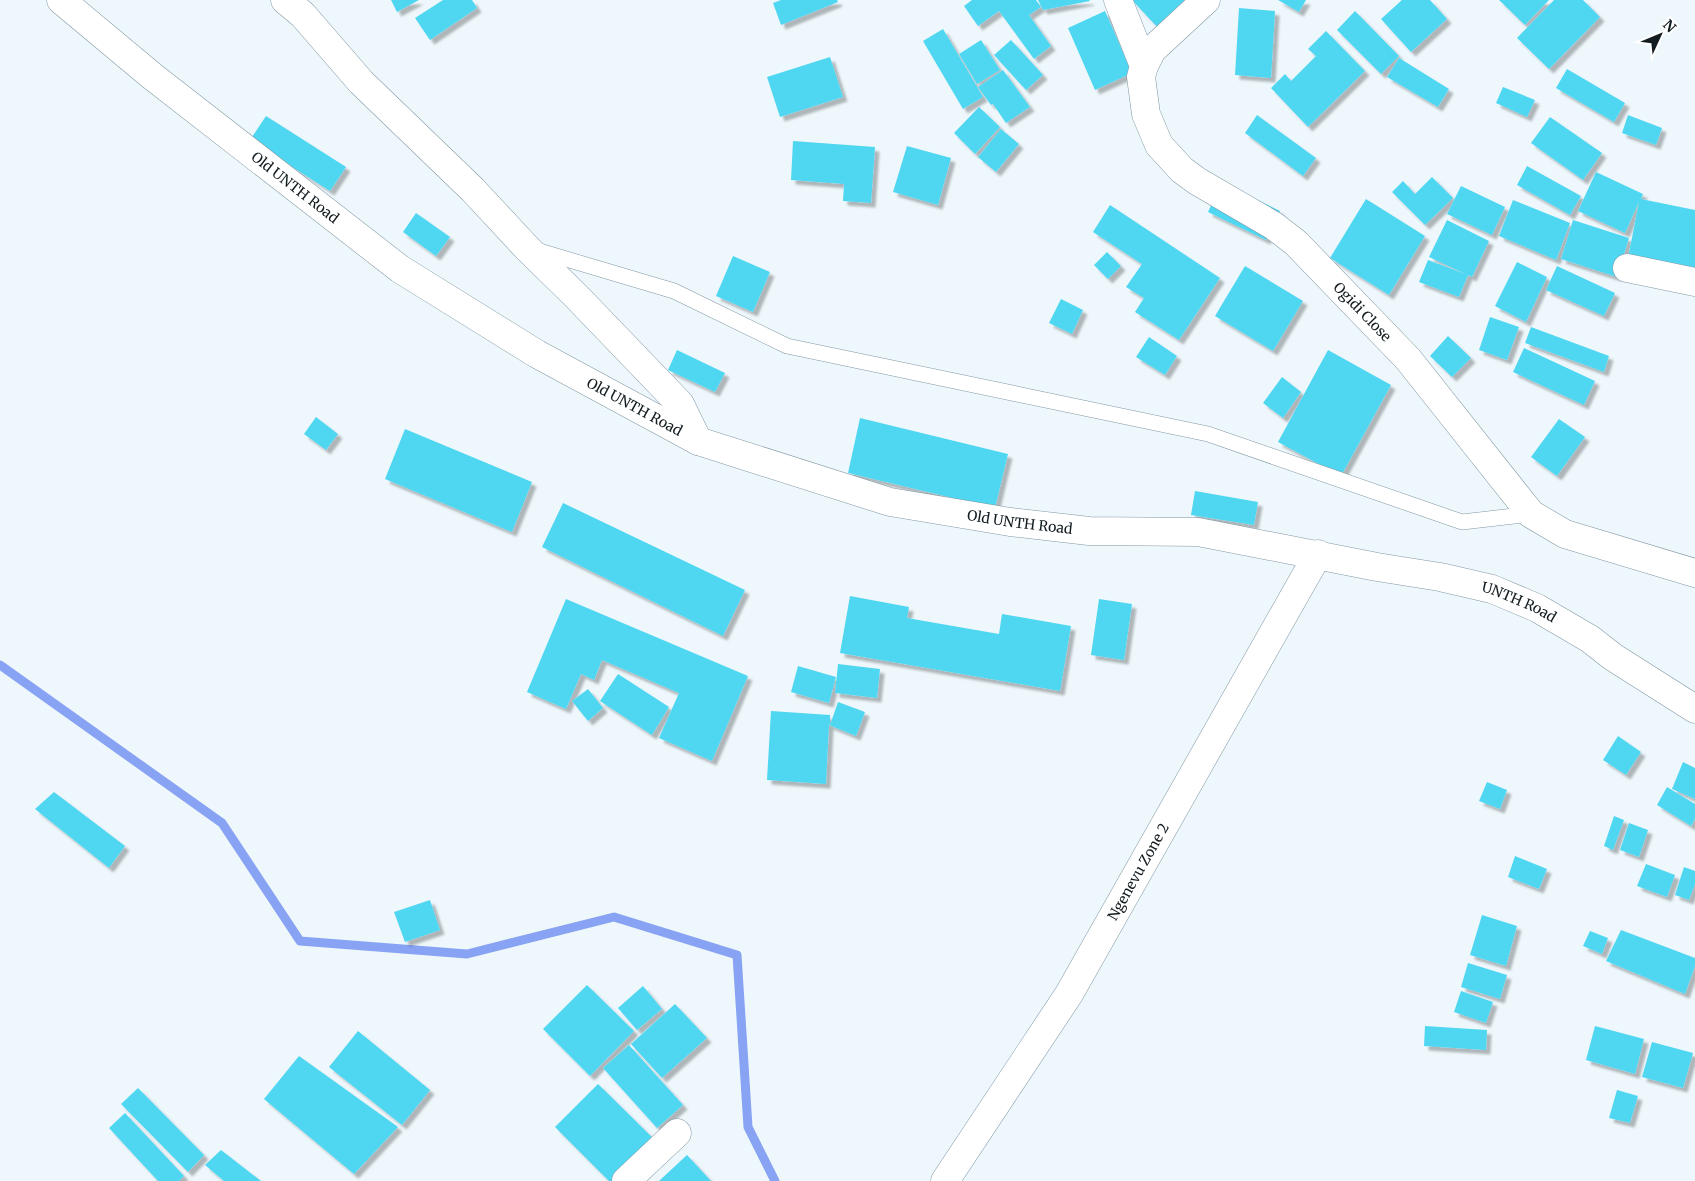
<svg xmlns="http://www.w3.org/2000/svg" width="1695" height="1181" font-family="Merriweather,serif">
<defs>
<filter id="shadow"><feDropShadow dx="4.5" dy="4.5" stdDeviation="1" flood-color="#0004"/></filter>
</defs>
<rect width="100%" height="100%" fill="#eef7fc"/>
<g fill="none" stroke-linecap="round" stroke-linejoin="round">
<path stroke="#88a3f3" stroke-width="9" d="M 0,665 L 222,823 L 300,941 L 467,954 L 614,917 L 737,955 L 748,1127 L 775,1181"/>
</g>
<path fill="#4fd7f2" filter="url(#shadow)" d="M 391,0 L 419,0 L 397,12 Z
M 443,0 L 472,0 L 477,8 L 430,40 L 415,18 Z
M 781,0 L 837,0 L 838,2 L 781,25 L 773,3 Z
M 972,0 L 1036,0 L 1041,7 L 1029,15 L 1051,46 L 1034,59 L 999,11 L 978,26 L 964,6 Z
M 1038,0 L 1089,0 L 1090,1 L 1043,10 Z
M 1132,0 L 1192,0 L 1160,30 Z
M 1278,0 L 1306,0 L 1299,12 Z
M 1402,0 L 1430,0 L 1447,19 L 1411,52 L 1381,19 Z
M 1499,0 L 1549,0 L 1525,25 Z
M 1554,0 L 1583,0 L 1600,17 L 1549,69 L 1517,38 Z
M 1239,8 L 1275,11 L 1271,78 L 1235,75 Z
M 1105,11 L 1132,73 L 1095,90 L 1068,28 Z
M 1355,11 L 1399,56 L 1381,74 L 1337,30 Z
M 943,29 L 983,97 L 963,109 L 923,41 Z
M 1326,31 L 1365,71 L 1308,127 L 1271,88 L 1285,74 L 1291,81 L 1316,56 L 1308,49 Z
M 981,40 L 1000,70 L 977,84 L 959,54 Z
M 1011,40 L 1043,75 L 1026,90 L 994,55 Z
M 830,57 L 843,97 L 780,117 L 767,77 Z
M 1399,58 L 1449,89 L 1438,107 L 1387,77 Z
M 1567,69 L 1625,103 L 1614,122 L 1556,88 Z
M 1003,70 L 1030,107 L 1006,123 L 993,104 L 991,105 L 978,87 Z
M 1503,87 L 1535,100 L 1527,117 L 1496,103 Z
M 979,107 L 1000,127 L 975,154 L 954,133 Z
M 1257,115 L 1316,158 L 1303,176 L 1245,133 Z
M 1628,115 L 1662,128 L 1656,145 L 1622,133 Z
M 266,116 L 346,167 L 330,191 L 250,140 Z
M 1550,117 L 1602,153 L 1583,180 L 1531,143 Z
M 1001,129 L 1019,144 L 996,172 L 978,157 Z
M 793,141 L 875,147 L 871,203 L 843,201 L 844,184 L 791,180 Z
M 907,146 L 951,158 L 938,205 L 893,192 Z
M 1527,166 L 1581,196 L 1570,215 L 1517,185 Z
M 1596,172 L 1643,194 L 1641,199 L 1695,210 L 1695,273 L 1628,258 L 1639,202 L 1625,233 L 1578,211 Z
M 1432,177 L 1453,198 L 1425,225 L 1392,192 L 1403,181 L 1415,194 Z
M 1222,182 L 1280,211 L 1266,240 L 1208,212 Z
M 1461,186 L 1505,207 L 1492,235 L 1447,214 Z
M 1366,199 L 1425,236 L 1389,295 L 1330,258 Z
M 1513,200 L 1570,223 L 1556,260 L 1499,236 Z
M 1110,205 L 1220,278 L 1179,340 L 1135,312 L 1144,298 L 1126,287 L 1142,264 L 1093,232 Z
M 416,213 L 450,237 L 436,256 L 403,232 Z
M 1447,220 L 1489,241 L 1472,277 L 1429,257 Z
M 1573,220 L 1629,238 L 1617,277 L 1561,259 Z
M 1107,252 L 1121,266 L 1108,279 L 1094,265 Z
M 733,256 L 770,272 L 753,312 L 716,296 Z
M 1428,260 L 1468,275 L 1459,297 L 1419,282 Z
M 1517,262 L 1547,277 L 1526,322 L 1495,306 Z
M 1245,266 L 1303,301 L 1273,351 L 1215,316 Z
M 1557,266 L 1615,293 L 1604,316 L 1546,290 Z
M 1061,299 L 1083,310 L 1072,334 L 1049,323 Z
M 1490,317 L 1519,327 L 1507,360 L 1479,350 Z
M 1531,327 L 1609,356 L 1604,372 L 1525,343 Z
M 1448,336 L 1471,358 L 1452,377 L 1430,356 Z
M 1149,337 L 1177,356 L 1165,375 L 1136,357 Z
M 1524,348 L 1595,381 L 1584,405 L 1513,372 Z
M 677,350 L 725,373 L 715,392 L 668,370 Z
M 1328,350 L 1391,385 L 1341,476 L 1278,442 Z
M 1282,377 L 1301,392 L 1283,418 L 1263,403 Z
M 316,417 L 338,434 L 326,450 L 304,434 Z
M 860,418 L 1008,454 L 995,508 L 848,473 Z
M 1559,419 L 1585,437 L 1557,476 L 1531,457 Z
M 405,429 L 532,482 L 512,532 L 385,479 Z
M 1195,491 L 1258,502 L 1254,525 L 1191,515 Z
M 563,503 L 745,590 L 723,636 L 542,547 Z
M 850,596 L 909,607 L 907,618 L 999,634 L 1002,614 L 1071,626 L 1060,691 L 840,653 Z
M 566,599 L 748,676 L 712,761 L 659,738 L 679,693 L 602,660 L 594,680 L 581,674 L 566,709 L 527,692 Z
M 1099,599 L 1132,604 L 1124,660 L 1091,655 Z
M 838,664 L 880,669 L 877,698 L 835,693 Z
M 798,666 L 836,677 L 829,703 L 791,692 Z
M 618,674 L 669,707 L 652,735 L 600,701 Z
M 588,689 L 603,708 L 588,721 L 572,701 Z
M 838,702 L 865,712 L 856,736 L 829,725 L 826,784 L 767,780 L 771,711 L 830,715 L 830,725 Z
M 1618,736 L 1641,752 L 1626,775 L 1603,760 Z
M 1683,762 L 1695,768 L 1695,799 L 1672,789 Z
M 1487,782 L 1507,790 L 1500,809 L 1479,801 Z
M 1667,787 L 1695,804 L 1695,819 L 1691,826 L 1657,805 Z
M 54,792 L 125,846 L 109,868 L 35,809 Z
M 1614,816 L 1624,820 L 1613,850 L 1604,846 Z
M 1629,823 L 1648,830 L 1639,857 L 1620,850 Z
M 1515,856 L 1547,869 L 1539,889 L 1508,877 Z
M 1646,864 L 1675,875 L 1667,897 L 1637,886 Z
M 1684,867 L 1695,871 L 1695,884 L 1689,900 L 1675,895 Z
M 430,900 L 440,930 L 405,942 L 394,912 Z
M 1482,915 L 1517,926 L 1506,966 L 1470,955 Z
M 1621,930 L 1695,958 L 1695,966 L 1685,994 L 1606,961 Z
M 1590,931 L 1608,938 L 1602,954 L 1583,946 Z
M 1468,963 L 1507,975 L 1500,999 L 1461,987 Z
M 587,985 L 634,1031 L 590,1076 L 543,1029 Z
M 643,986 L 662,1009 L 637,1030 L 618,1008 Z
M 1461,991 L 1493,1002 L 1486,1023 L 1454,1012 Z
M 675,1004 L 707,1038 L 662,1078 L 631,1044 Z
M 1425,1026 L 1487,1030 L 1486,1050 L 1424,1046 Z
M 1595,1026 L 1644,1039 L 1635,1074 L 1586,1060 Z
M 358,1031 L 430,1090 L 402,1125 L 329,1067 Z
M 1652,1042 L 1693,1053 L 1683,1088 L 1642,1077 Z
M 629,1045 L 683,1105 L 657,1128 L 603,1068 Z
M 299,1056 L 398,1127 L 354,1174 L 264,1099 Z
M 598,1084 L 662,1147 L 628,1181 L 609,1181 L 555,1127 Z
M 138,1088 L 204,1155 L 188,1172 L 121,1104 Z
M 1617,1090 L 1638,1096 L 1630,1123 L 1609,1118 Z
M 125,1113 L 184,1176 L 179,1181 L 158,1181 L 109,1128 Z
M 221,1150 L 261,1181 L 224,1181 L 205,1165 Z
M 687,1155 L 711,1181 L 659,1181 Z"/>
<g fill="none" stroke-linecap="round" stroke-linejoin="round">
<defs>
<path id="lane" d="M 536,250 L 674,291 L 787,346 L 1208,434 L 1462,522 L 1531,514"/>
<g id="street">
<path id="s1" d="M 61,0 L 152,76 L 400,269 L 537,354 L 698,441 L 890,502 L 1010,522 L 1089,531 L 1198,532 L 1377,567 L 1440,577 L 1492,589 L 1537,608 L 1590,639 L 1613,657 L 1695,709"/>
<path d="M 285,0 L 303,15 L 361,82 L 473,190 L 526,247 L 577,297 L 680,404 L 698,441"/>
<path d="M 1118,0 L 1144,66"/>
<path id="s2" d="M 1206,0 L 1152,50 L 1144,66 L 1141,77 L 1146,114 L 1159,145 L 1182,170 L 1197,181 L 1274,226 L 1296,243 L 1408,359 L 1531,514 L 1565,534 L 1695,573"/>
<path d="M 1627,268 L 1695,282"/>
<path d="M 626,1181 L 677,1133"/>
<path id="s3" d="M 945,1181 L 1069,994 L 1318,554"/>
</g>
</defs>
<use href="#lane" stroke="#8298a4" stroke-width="16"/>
<use href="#street" stroke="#8298a4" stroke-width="29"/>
<use href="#lane" stroke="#fff" stroke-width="15"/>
<use href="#street" stroke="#fff" stroke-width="28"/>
</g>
<g text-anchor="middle" stroke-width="4.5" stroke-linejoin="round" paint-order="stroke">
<g font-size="14" fill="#131c20" stroke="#fff">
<text dy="5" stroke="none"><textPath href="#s1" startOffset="300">Old UNTH Road</textPath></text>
<text dy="5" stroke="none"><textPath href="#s2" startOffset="439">Ogidi Close</textPath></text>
<text dy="5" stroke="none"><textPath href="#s1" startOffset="705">Old UNTH Road</textPath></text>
<text dy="5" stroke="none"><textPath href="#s1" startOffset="1110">Old UNTH Road</textPath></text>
<text dy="5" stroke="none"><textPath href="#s1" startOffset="1618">UNTH Road</textPath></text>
<text dy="5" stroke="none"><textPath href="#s3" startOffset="365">Ngenevu Zone 2</textPath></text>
</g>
</g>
<g transform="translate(1660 35) rotate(46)" stroke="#ffffff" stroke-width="4" paint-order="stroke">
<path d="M0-4L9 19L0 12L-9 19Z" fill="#131c20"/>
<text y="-8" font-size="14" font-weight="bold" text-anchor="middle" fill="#131c20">N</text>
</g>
</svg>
